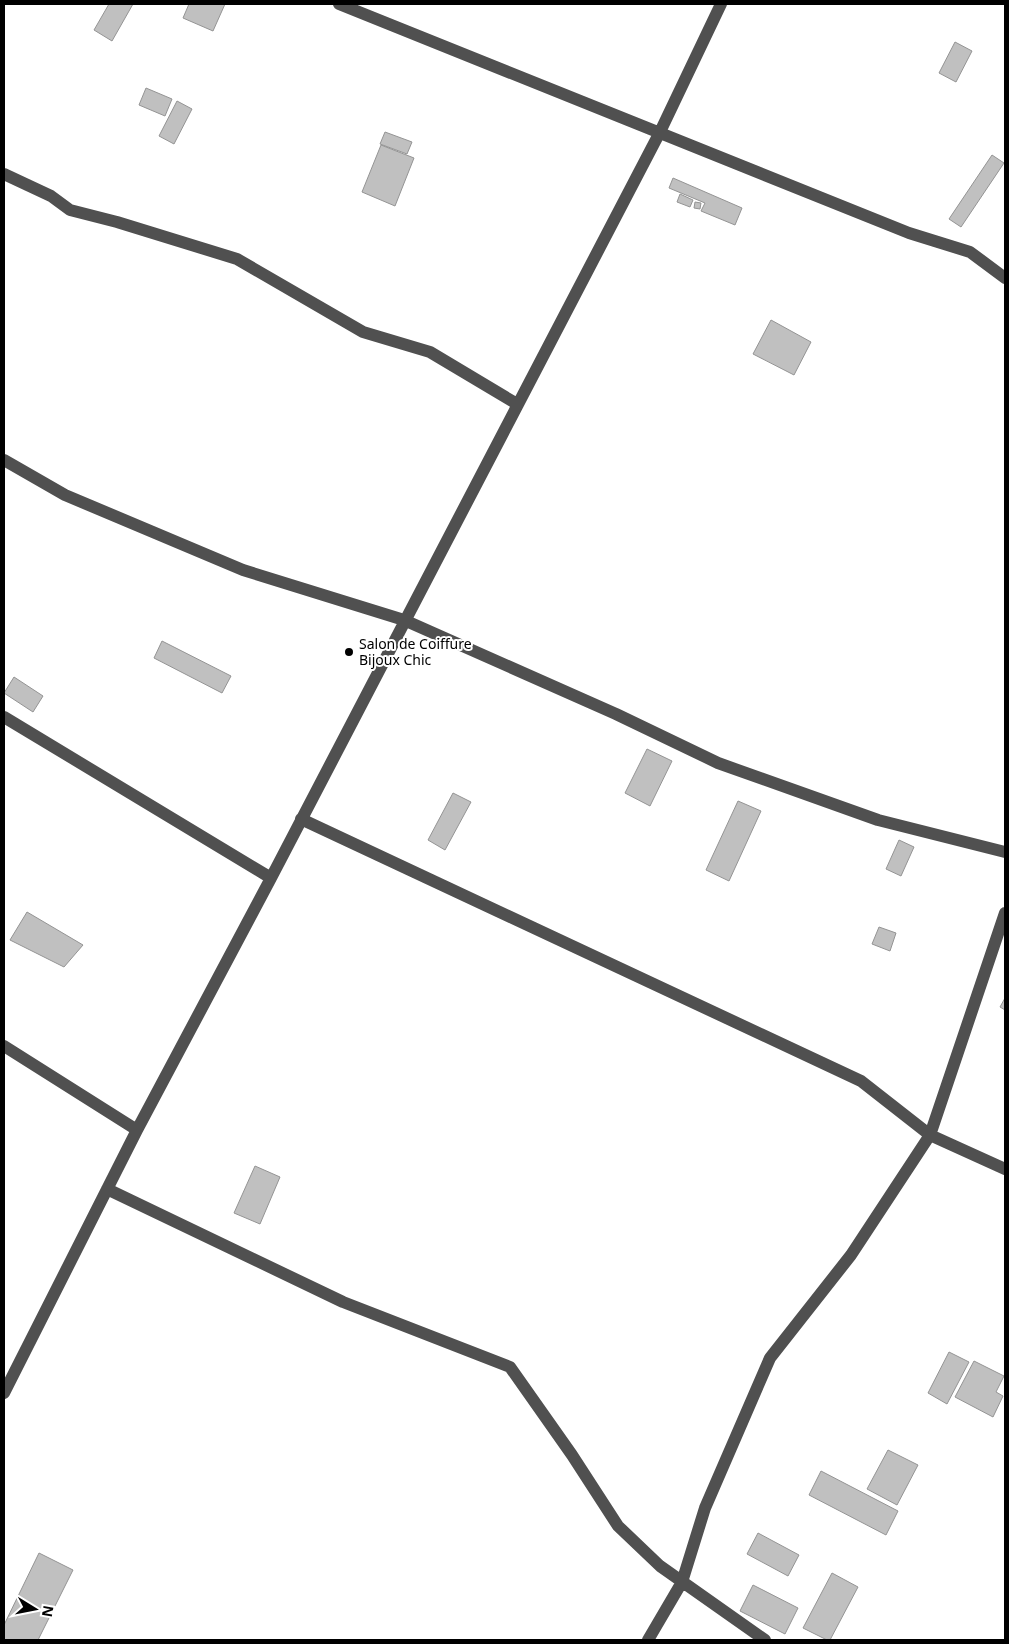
<svg xmlns="http://www.w3.org/2000/svg" width="1009" height="1644" font-family="'Noto Sans',sans-serif">
<rect width="100%" height="100%" fill="#fff"/>
<path fill="#c0c0c0" stroke="#949494" d="M 109,4 L 133,4 L 112,41 L 94,30 Z
M 189,4 L 225,4 L 213,31 L 183,18 Z
M 955,42 L 972,51 L 956,82 L 939,73 Z
M 146,88 L 172,99 L 165,116 L 139,105 Z
M 177,101 L 192,109 L 174,144 L 159,136 Z
M 385,132 L 412,142 L 407,154 L 380,144 Z
M 381,145 L 414,158 L 395,206 L 362,192 Z
M 992,155 L 1004,163 L 961,227 L 949,219 Z
M 673,178 L 742,208 L 735,225 L 701,211 L 705,203 L 669,188 Z
M 680,194 L 693,200 L 690,207 L 677,202 Z
M 695,202 L 701,203 L 700,209 L 694,208 Z
M 771,320 L 811,342 L 794,375 L 753,354 Z
M 162,641 L 231,676 L 222,693 L 154,658 Z
M 14,677 L 43,696 L 33,712 L 4,693 Z
M 647,749 L 672,761 L 650,806 L 625,793 Z
M 453,793 L 471,802 L 445,850 L 428,840 Z
M 738,801 L 761,811 L 729,881 L 706,870 Z
M 899,840 L 914,847 L 901,876 L 886,869 Z
M 27,912 L 83,945 L 64,967 L 10,940 Z
M 879,927 L 896,933 L 890,951 L 872,944 Z
M 1005,998 L 1005,1010 L 1000,1007 Z
M 255,1166 L 280,1177 L 260,1224 L 234,1213 Z
M 949,1352 L 969,1362 L 947,1404 L 928,1393 Z
M 974,1361 L 1004,1376 L 996,1392 L 1003,1396 L 993,1417 L 955,1397 Z
M 888,1450 L 918,1465 L 897,1505 L 867,1489 Z
M 821,1471 L 898,1511 L 886,1535 L 809,1495 Z
M 758,1533 L 799,1555 L 788,1576 L 747,1554 Z
M 39,1553 L 73,1570 L 38,1640 L 4,1640 L 4,1625 Z
M 832,1573 L 858,1587 L 830,1640 L 827,1640 L 803,1628 Z
M 753,1585 L 798,1608 L 785,1634 L 740,1611 Z"/>
<g fill="none" stroke-linecap="round" stroke-linejoin="round">
<path stroke="#505050" stroke-width="12" d="M 339,4 L 909,233 L 970,252 L 1005,278
M 4,174 L 51,196 L 70,210 L 117,222 L 237,259 L 363,332 L 430,352 L 517,404
M 4,460 L 65,495 L 243,570 L 404,620 L 616,714 L 718,763 L 878,820 L 1005,852
M 4,717 L 271,878
M 301,819 L 861,1081 L 930,1135 L 1005,1169
M 4,1046 L 137,1130
M 107,1189 L 343,1302 L 510,1367 L 572,1455 L 618,1526 L 660,1566 L 765,1640
M 4,1393 L 137,1130 L 271,878 L 660,132 L 721,4
M 648,1640 L 682,1582 L 705,1508 L 770,1358 L 851,1255 L 930,1135 L 1005,913"/>
</g>
<circle fill="#000" stroke="#fff" stroke-width="2" cx="349" cy="652" r="5"/>
<g text-anchor="middle" stroke-width="4" stroke-linejoin="round" paint-order="stroke">
<g font-size="14" fill="#000" stroke="#fff" text-anchor="start">
<text x="359" y="649">Salon de Coiffure<tspan x="359" dy="16">Bijoux Chic</tspan></text>
</g>
</g>
<rect width="1009" height="1644" fill="none" stroke="#000000" stroke-width="10"/>
<g transform="translate(35 1609) rotate(100)" stroke="#ffffff" stroke-width="4" paint-order="stroke">
<path d="M0-4L9 19L0 12L-9 19Z" fill="#000000"/>
<text y="-8" font-size="14" font-weight="bold" text-anchor="middle" fill="#000000">N</text>
</g>
</svg>
